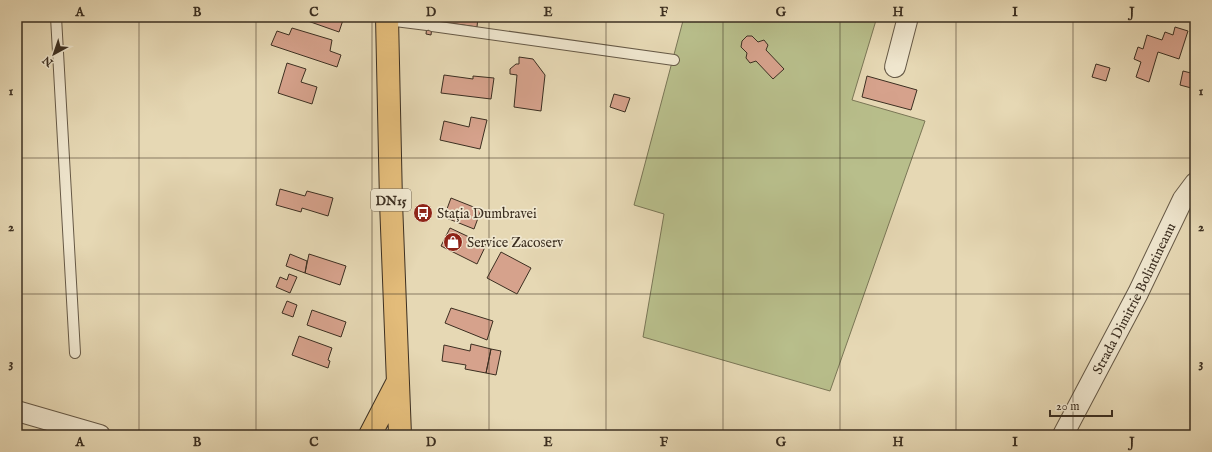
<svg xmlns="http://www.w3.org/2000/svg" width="1212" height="452" font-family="'IM FELL English',serif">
<rect width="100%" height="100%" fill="#e6d8b4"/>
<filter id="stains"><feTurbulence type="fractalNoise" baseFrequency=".005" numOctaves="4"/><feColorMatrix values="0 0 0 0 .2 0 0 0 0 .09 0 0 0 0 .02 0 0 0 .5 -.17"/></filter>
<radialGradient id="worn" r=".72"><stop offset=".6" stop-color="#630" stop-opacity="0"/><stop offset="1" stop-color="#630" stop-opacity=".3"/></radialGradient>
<path fill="#b8be8b" stroke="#7a7656" d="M 684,17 L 877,17 L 852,100 L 925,121 L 830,391 L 643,337 L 664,214 L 634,205 Z"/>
<path fill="#d6a28c" stroke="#3c2f21" d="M 306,17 L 344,17 L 339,32 L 305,20 Z
M 428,17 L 433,17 L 431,35 L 426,34 Z
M 434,17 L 478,17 L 477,27 L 434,21 Z
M 1175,27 L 1188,31 L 1179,59 L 1158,52 L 1149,82 L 1136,77 L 1141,62 L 1134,59 L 1138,47 L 1143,49 L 1147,35 L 1162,40 L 1165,32 L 1173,35 Z
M 292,28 L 332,40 L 330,51 L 341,55 L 337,67 L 271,45 L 277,31 L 289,35 Z
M 747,36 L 752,36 L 758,42 L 764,40 L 768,45 L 766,50 L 784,69 L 773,79 L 756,61 L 750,63 L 746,58 L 747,53 L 741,47 L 742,41 Z
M 519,57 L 533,59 L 545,75 L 541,111 L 514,107 L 517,75 L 510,74 L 510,69 L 516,64 L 519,64 Z
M 287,63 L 306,69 L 301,82 L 317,87 L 312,104 L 278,93 Z
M 1096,64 L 1110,68 L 1106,81 L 1092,77 Z
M 1183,71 L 1195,74 L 1195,89 L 1180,85 Z
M 444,75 L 473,79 L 473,76 L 494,78 L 491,99 L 441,93 Z
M 867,76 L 917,90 L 911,110 L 862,97 Z
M 614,94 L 630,98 L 625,112 L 610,107 Z
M 471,117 L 487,120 L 480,149 L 440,140 L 444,121 L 469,127 Z
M 280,189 L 305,196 L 307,191 L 333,198 L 328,216 L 302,208 L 301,212 L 276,205 Z
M 451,198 L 481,210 L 474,229 L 444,217 Z
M 450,228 L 486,245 L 477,264 L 441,246 Z
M 501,252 L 531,268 L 517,294 L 487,278 Z
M 290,254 L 307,261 L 305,273 L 286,266 Z
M 309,254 L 346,266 L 340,285 L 305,273 Z
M 289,274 L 297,277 L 290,293 L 276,287 L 280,277 L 287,280 Z
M 287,301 L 297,305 L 293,317 L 282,313 Z
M 451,308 L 493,321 L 487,340 L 445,323 Z
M 312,310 L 346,322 L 341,337 L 307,325 Z
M 299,336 L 332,348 L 328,360 L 330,361 L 328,368 L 292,355 Z
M 471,344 L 491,349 L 486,373 L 465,369 L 466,365 L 442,361 L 444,345 L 470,351 Z
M 491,349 L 501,351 L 496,375 L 486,373 Z"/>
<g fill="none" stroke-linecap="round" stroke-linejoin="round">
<defs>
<path id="lane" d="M 56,17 L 75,353
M 387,20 L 427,25
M 432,26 L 674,60"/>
<g id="street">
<path d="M 895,67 L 908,17"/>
<path d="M 17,411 L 100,435"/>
<path id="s1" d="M 1063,435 L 1138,293 L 1183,199 L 1195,183"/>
</g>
<path id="primary" d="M 387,17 L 391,202 L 400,435
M 370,435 L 397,383"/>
</defs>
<use href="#lane" stroke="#665946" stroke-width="12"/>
<use href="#street" stroke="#665946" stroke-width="22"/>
<use href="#primary" stroke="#3c2f21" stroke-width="24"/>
<use href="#lane" stroke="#efe6ce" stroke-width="10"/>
<use href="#street" stroke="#efe6ce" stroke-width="20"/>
<use href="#primary" stroke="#e3bc7a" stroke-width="22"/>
</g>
<path fill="none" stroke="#3c2f21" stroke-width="1" stroke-opacity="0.55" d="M 139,17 L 139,435M 256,17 L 256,435M 372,17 L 372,435M 489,17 L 489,435M 606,17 L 606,435M 723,17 L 723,435M 840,17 L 840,435M 956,17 L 956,435M 1073,17 L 1073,435M 17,158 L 1195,158M 17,294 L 1195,294"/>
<defs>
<symbol id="bus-disc" viewBox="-11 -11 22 22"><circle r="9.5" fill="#8f2418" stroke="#efe6ce"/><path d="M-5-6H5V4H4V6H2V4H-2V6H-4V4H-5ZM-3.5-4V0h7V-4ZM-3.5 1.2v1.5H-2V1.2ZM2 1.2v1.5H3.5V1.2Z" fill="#fff"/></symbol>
<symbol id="shop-disc" viewBox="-11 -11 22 22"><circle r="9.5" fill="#8f2418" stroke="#efe6ce"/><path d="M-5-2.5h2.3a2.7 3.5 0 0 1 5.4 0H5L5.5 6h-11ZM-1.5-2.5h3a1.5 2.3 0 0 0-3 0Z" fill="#fff"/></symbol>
</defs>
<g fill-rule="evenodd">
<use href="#bus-disc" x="412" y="202" width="22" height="22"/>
<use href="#shop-disc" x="442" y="231" width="22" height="22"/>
</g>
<g text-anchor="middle" stroke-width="3.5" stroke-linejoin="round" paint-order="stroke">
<rect fill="#efe6ce" stroke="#726655" stroke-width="1" x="371" y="189" width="40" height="22" rx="3"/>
<g font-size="13" font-weight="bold" fill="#3c2f21">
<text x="391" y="205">DN15</text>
</g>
<g font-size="14" fill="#3c2f21" stroke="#efe6ce" text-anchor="start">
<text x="437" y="218">Stația Dumbravei</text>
<text x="467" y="247">Service Zacoserv</text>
</g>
<g font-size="14" fill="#3c2f21" stroke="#efe6ce">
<text dy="5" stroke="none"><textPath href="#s1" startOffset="154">Strada Dimitrie Bolintineanu</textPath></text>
</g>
</g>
<rect width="1212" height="452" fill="none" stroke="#e6d8b4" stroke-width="44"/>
<g transform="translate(54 54) rotate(220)" stroke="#efe6ce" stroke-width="3" paint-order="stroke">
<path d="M0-3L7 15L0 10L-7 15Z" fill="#3c2f21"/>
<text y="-6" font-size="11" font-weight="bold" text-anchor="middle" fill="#3c2f21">N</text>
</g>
<path d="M1050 410v6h62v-6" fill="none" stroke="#3c2f21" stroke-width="2"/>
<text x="1056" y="410" font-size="12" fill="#3c2f21" stroke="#efe6ce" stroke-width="3" paint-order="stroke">20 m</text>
<rect x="22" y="22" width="1168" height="408" fill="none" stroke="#3c2f21" stroke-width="1.5"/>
<g font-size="13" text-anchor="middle" font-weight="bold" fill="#3c2f21">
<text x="80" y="16">A</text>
<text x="197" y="16">B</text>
<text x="314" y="16">C</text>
<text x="431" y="16">D</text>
<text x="548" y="16">E</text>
<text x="664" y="16">F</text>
<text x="781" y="16">G</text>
<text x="898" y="16">H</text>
<text x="1015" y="16">I</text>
<text x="1132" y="16">J</text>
<text x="11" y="95">1</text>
<text x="1201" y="95">1</text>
<text x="11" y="231">2</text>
<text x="1201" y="231">2</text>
<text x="11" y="367">3</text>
<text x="1201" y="367">3</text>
<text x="80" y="446">A</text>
<text x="197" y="446">B</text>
<text x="314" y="446">C</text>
<text x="431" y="446">D</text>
<text x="548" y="446">E</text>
<text x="664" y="446">F</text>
<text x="781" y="446">G</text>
<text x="898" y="446">H</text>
<text x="1015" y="446">I</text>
<text x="1132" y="446">J</text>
</g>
<rect width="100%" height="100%" filter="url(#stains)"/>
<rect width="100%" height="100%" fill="url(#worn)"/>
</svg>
